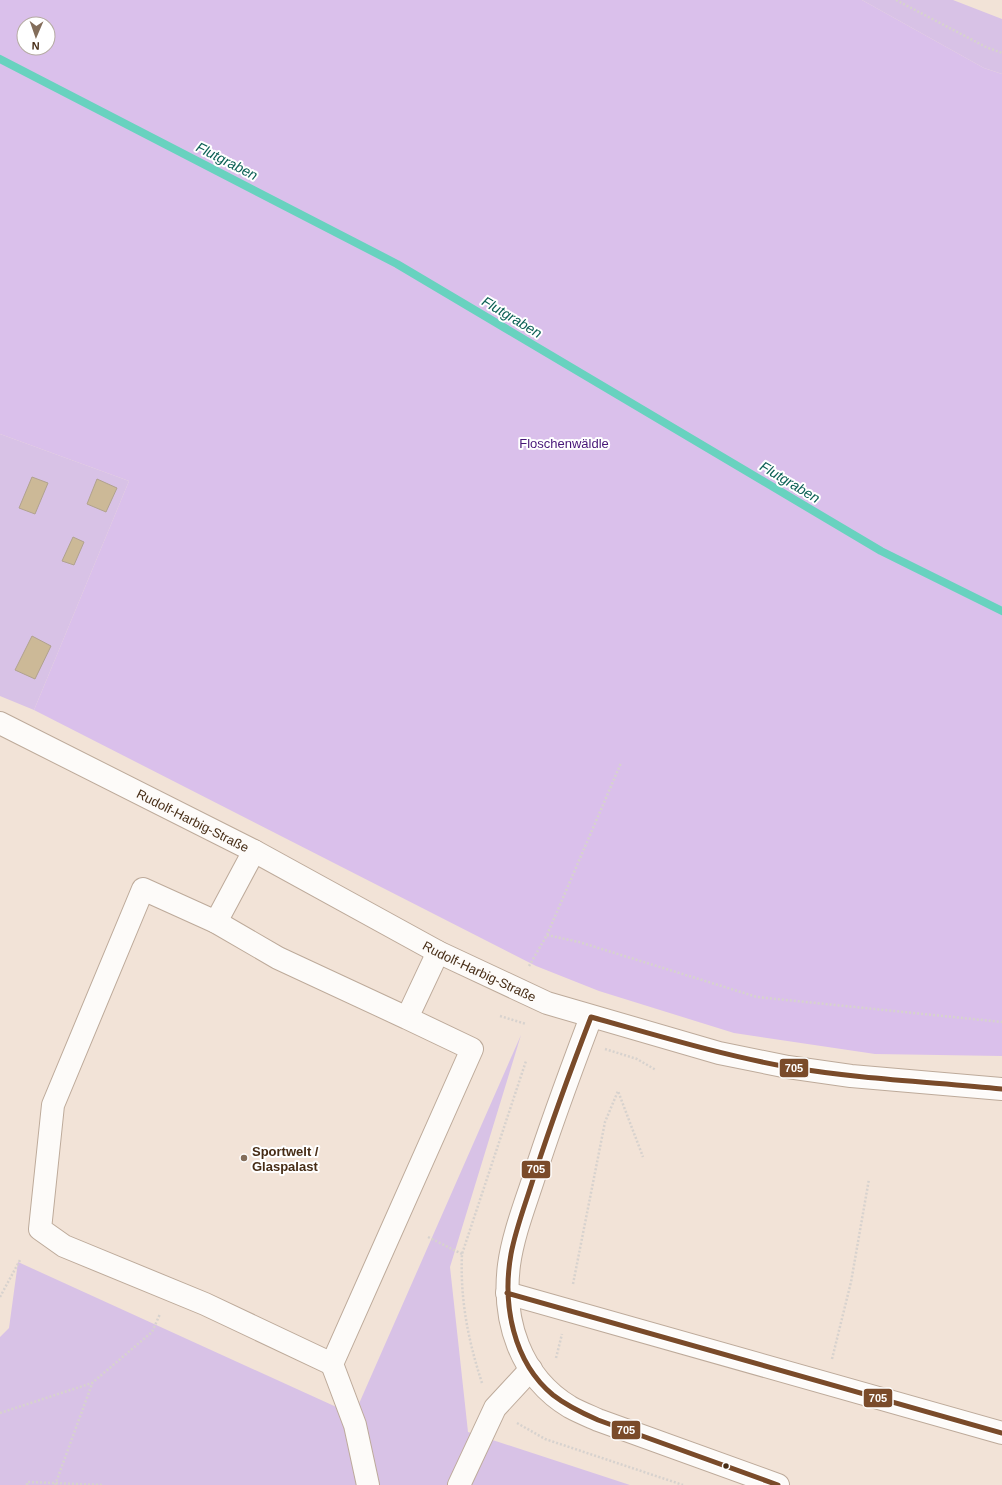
<svg xmlns="http://www.w3.org/2000/svg" width="1002" height="1485" font-family="Arial,sans-serif">
<rect width="100%" height="100%" fill="#f2e3d7"/>
<path fill="#d8c2e6" d="M 862,0 L 953,0 L 1002,19 L 1002,74 L 984,68 Z
M 0,434 L 129,481 L 34,710 L 0,696 Z
M 521,1035 L 450,1267 L 468,1432 L 630,1485 L 0,1485 L 0,1337 L 9,1328 L 18,1262 L 354,1415 Z"/>
<path fill="#dac0eb" fill-rule="evenodd" d="M 0,0 L 862,0 L 984,68 L 1002,74 L 1002,1056 L 875,1054 L 734,1033 L 599,991 L 536,966 L 34,710 L 129,481 L 0,434 ZM 24,24 L 48,24 L 48,48 L 24,48 Z"/>
<g fill="none" stroke-linecap="round" stroke-linejoin="round">
<path stroke="#68d2bf" stroke-width="8" d="M 0,59 L 397,264 L 881,551 L 1002,611"/>
</g>
<path fill="#ccb997" stroke="#b0a28e" d="M 32,477 L 48,483 L 35,514 L 19,508 Z
M 97,479 L 117,488 L 106,512 L 87,504 Z
M 73,537 L 84,542 L 74,565 L 62,561 Z
M 32,636 L 51,646 L 35,679 L 15,670 Z"/>
<g fill="none" stroke-linecap="round" stroke-linejoin="round">
<defs>
<g id="minor">
<path id="s1" d="M 0,723 L 254,851 L 438,952 L 547,1003 L 719,1053 L 788,1067 L 851,1076 L 1002,1089"/>
<path d="M 216,922 L 254,851"/>
<path d="M 591,1017 C 571,1070 551,1123 534,1177 C 525,1205 513,1235 509,1265 C 502,1320 520,1377 570,1407 C 579,1412 589,1416 598,1420 L 778,1485"/>
<path d="M 407,1018 L 278,958 L 216,922 L 143,889 L 53,1105 L 40,1229 L 64,1246 L 205,1304 L 332,1364 L 472,1049 L 407,1018 L 438,952"/>
<path d="M 507,1293 L 1002,1433"/>
<path d="M 332,1364 L 355,1425 L 368,1485"/>
<path d="M 459,1485 L 495,1408 L 531,1369"/>
</g>
</defs>
<use href="#minor" stroke="#bdaa9a" stroke-width="24"/>
<path stroke="#d7d2ce" stroke-width="2.5" stroke-dasharray="2 2" stroke-linecap="butt" d="M 896,0 L 986,47 L 1002,53
M 547,935 L 579,942 L 757,997 L 1002,1022
M 529,966 L 547,935 L 621,763
M 500,1016 L 526,1024
M 605,1049 L 637,1059 L 656,1070
M 428,1237 L 462,1254
M 573,1284 L 605,1122 L 618,1091 L 643,1157
M 0,1297 L 20,1260
M 556,1358 L 562,1334
M 832,1359 L 851,1282 L 869,1179
M 482,1383 C 468,1340 460,1299 462,1254 L 526,1061
M 0,1413 L 92,1383 L 152,1332 L 160,1314
M 517,1423 L 545,1439 L 683,1485
M 27,1485 L 27,1482 L 104,1485
M 55,1485 L 92,1384"/>
<use href="#minor" stroke="#fdfbf9" stroke-width="22"/>
<defs>
<path id="bus-1" d="M 591,1017 C 571,1069 552,1121 535,1173 C 527,1200 516,1227 511,1254 C 502,1304 513,1362 553,1395 C 567,1406 582,1413 598,1420 L 778,1485
M 591,1017 C 656,1035 721,1055 788,1067 C 859,1079 931,1082 1002,1089
M 507,1293 L 1002,1433"/>
</defs>
<use href="#bus-1" stroke="#fff" stroke-width="8"/>
<use href="#bus-1" stroke="#7a4b2a" stroke-width="5"/>
</g>
<circle fill="#836d5a" stroke="#fff" stroke-width="1.5" cx="244" cy="1158" r="4"/>
<circle fill="#472d16" stroke="#fff" stroke-width="1.5" cx="726" cy="1466" r="3.5"/>
<g text-anchor="middle" stroke-width="4" stroke-linejoin="round" paint-order="stroke">
<g font-size="13" fill="#471677" stroke="#fff">
<text x="564" y="448">Floschenwäldle</text>
</g>
<g font-size="13" fill="#472d16" stroke="#fff">
<text dy="5" stroke="none"><textPath href="#s1" startOffset="216">Rudolf-Harbig-Straße</textPath></text>
<text dy="5" stroke="none"><textPath href="#s1" startOffset="540">Rudolf-Harbig-Straße</textPath></text>
</g>
<g font-size="13" font-weight="bold" fill="#472d16" stroke="#fff" text-anchor="start">
<text x="252" y="1156">Sportwelt /<tspan x="252" dy="15">Glaspalast</tspan></text>
</g>
<g font-size="14" font-style="italic" fill="#0c6055" stroke="#fff">
<text transform="translate(227 161) rotate(27)" y="5">Flutgraben</text>
<text transform="translate(512 317) rotate(31)" y="5">Flutgraben</text>
<text transform="translate(790 482) rotate(31)" y="5">Flutgraben</text>
</g>
</g>
<g stroke="#fff" stroke-width="1.5">
<rect x="779" y="1058" width="30" height="20" rx="4" fill="#7a4b2a"/>
<rect x="521" y="1160" width="30" height="19" rx="4" fill="#7a4b2a"/>
<rect x="863" y="1388" width="30" height="20" rx="4" fill="#7a4b2a"/>
<rect x="611" y="1420" width="30" height="20" rx="4" fill="#7a4b2a"/>
</g>
<g font-size="11" text-anchor="middle" font-weight="bold" fill="#fff">
<text x="794" y="1072">705</text>
<text x="536" y="1173">705</text>
<text x="878" y="1402">705</text>
<text x="626" y="1434">705</text>
</g>
<g transform="translate(36 36) rotate(182)"><circle r="19" fill="#ffffff" stroke="#b5aba2"/>
<path d="M0-3L7 15L0 10L-7 15Z" fill="#836d5a"/>
<text y="-6" font-size="11" font-weight="bold" text-anchor="middle" fill="#472d16">N</text>
</g>
</svg>
